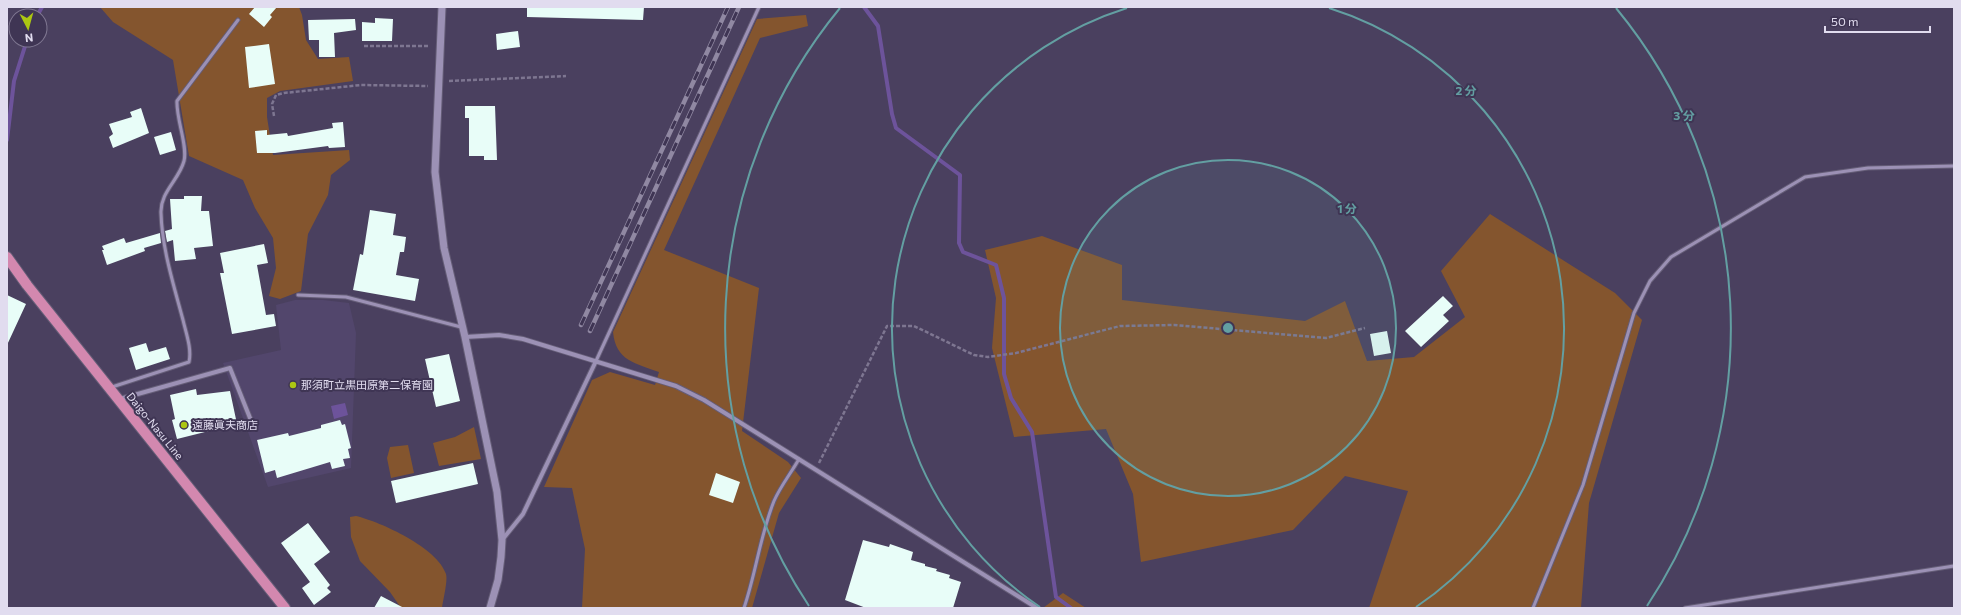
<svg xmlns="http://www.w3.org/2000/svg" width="1961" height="615" font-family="Commissioner,'Noto Sans JP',sans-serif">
<rect width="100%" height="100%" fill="#4a405f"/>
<path fill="#52466c" d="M 295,300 L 323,300 L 349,303 L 356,333 L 351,468 L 268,487 L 223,363 L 281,350 L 276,305 Z"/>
<path fill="#84552e" d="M 100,7 L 299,7 L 302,15 L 306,40 L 318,59 L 349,57 L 353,81 L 280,91 L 267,98 L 267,117 L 273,155 L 349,150 L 350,160 L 331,175 L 328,195 L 308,234 L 301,291 L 280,299 L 269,296 L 276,268 L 273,238 L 255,208 L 243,180 L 189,156 L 173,60 L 113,22 Z
M 806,15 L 808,26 L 760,38 L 664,250 L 759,288 L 742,431 L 788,462 L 801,478 L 779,513 L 752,608 L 582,608 L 585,549 L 572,488 L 544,487 L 592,380 L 610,372 L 655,385 L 659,372 C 635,363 616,361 613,332 L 757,19 Z
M 1490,214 L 1615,293 L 1642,320 L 1589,503 L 1581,608 L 1369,608 L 1408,491 L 1345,476 L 1293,530 L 1141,562 L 1133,494 L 1106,429 L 1014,437 L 992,348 L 996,298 L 985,250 L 1042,236 L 1122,265 L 1122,300 L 1305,321 L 1345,301 L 1367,361 L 1414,357 L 1465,317 L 1441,271 Z
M 474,427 L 481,459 L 439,466 L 433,443 L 455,437 Z
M 408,445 L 414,473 L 391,478 L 387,458 L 390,447 Z
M 356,516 C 381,522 438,548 446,574 C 448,581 443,600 442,608 L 401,608 L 390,592 L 360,561 L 351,537 L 350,517 Z
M 1063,593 L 1086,608 L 1043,608 Z"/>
<path fill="#6d539b" d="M 345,403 L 348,415 L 334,419 L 331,406 Z"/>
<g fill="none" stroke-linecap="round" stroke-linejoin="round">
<path stroke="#6d539b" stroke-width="4" d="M 864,7 L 878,26 L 892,114 L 896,128 L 960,175 L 959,243 L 963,252 L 996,265 L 1004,298 L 1004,374 L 1011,398 L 1032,432 L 1056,597 L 1071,608
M 37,16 L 42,7
M 7,140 L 14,81 L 27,40"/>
</g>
<path fill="#e8fdf8" d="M 255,7 L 277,7 L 270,15 L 272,17 L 264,27 L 249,14 Z
M 527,7 L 644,7 L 643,20 L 527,17 Z
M 375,18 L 393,19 L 392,41 L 362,41 L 362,22 L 375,23 Z
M 355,19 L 356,30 L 334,33 L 335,57 L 319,57 L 319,40 L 309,40 L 308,20 Z
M 518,31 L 520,47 L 497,50 L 496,34 Z
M 269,44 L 275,84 L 249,88 L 245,47 Z
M 465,106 L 495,106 L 497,160 L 484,160 L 484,156 L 469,156 L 469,118 L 465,118 Z
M 141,108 L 149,133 L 113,148 L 109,137 L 113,134 L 109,124 L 132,117 L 130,112 Z
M 343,122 L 345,147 L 329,148 L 328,146 L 275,153 L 257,153 L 255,131 L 267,130 L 267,135 L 287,133 L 288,136 L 333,128 L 332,123 Z
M 171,132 L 176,150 L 160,155 L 154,137 Z
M 184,196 L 202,196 L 201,211 L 209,211 L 213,246 L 194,248 L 196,259 L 175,261 L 173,240 L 167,242 L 165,231 L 172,229 L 170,199 L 184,199 Z
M 370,210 L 396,214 L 393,235 L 406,237 L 404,252 L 400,252 L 396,275 L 419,279 L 415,301 L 353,290 L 360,254 L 363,255 Z
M 160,233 L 161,243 L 144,248 L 145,251 L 107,265 L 102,250 L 104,250 L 102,246 L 124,238 L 126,243 Z
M 264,244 L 268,263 L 257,265 L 266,315 L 274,314 L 276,326 L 232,334 L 220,273 L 224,273 L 220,253 Z
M 7,295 L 26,304 L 7,345 Z
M 1443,296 L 1453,306 L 1443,315 L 1449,321 L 1421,347 L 1405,331 Z
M 1387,331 L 1391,353 L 1374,356 L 1370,334 Z
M 146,343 L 149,352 L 166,347 L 170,359 L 136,370 L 129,348 Z
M 449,354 L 460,401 L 436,407 L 425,359 Z
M 196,389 L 197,395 L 230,391 L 237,424 L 177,439 L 172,420 L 175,419 L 170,395 Z
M 340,420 L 342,425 L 345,424 L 351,448 L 348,449 L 350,458 L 343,459 L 345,466 L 332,469 L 330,462 L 277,478 L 275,470 L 265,473 L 257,440 L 288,433 L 289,436 L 321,428 L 321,425 Z
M 473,463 L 478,484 L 396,503 L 391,481 Z
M 716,473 L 740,482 L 733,503 L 709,495 Z
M 308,523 L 330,552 L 314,564 L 330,585 L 327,588 L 331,592 L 314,605 L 302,588 L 310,582 L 281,543 Z
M 863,540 L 889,547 L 890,544 L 913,552 L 911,560 L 925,564 L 925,566 L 937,569 L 936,571 L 950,575 L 949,578 L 961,582 L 953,608 L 866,608 L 845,600 Z
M 381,596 L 404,608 L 374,608 Z"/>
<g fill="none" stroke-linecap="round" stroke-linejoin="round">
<defs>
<path id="service" d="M 298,295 L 346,297 L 461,327
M 596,361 L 759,7
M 112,387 L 189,362 C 192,349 186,333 183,320 C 174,286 162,249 161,213 C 160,192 179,180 184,161 C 188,146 176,119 177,101 L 238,20
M 744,608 C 756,573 760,536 774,501 C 780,487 791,473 799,459
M 1533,608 L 1583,485 L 1634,313 L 1650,281 L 1671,257 L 1805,177 L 1868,168 L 1954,166
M 1685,608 L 1954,566"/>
<path id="minor" d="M 465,337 L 499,335 L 523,339 L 676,386 L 704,400 L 1037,608
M 120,399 L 230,368 L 254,428
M 502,540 L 523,514 L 596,361"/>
<path id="tertiary" d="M 442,7 L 435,172 L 444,248 L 465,337 L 497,492 L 502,540 L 501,557 L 498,580 L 490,608"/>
<path id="primary" d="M 7,257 L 27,285 L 285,608"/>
</defs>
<use href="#service" stroke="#655d77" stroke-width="5"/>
<use href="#minor" stroke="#655d77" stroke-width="6"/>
<use href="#tertiary" stroke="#655d77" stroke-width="9"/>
<use href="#primary" stroke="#655d77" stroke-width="12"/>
<path stroke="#7e7691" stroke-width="2.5" stroke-dasharray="4 2" stroke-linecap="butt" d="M 364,46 L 430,46
M 449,81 L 566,76
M 274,116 L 272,104 L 276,95 L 284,93 L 361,85 L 428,86
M 819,463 L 887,326 L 914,326 L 974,355 L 988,357 L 1016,353 L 1120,326 L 1174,325 L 1326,338 L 1365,328"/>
<use href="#service" stroke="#9c91b5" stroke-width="3"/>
<use href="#minor" stroke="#9c91b5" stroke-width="4"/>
<use href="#tertiary" stroke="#9c91b5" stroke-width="7"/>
<use href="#primary" stroke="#d388af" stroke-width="10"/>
<defs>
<path id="rail" d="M 581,325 L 728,7
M 590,331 L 739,7"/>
</defs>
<use href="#rail" stroke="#9088a2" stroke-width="4.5"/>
<use href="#rail" stroke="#3f3554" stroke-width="3" stroke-dasharray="9" stroke-linecap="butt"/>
</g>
<circle cx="1228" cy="328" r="168" fill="#639fa2" fill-opacity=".12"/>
<g fill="none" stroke="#639fa2" stroke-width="2">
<circle cx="1228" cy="328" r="168"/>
<path d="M1040 607A336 336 0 0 1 1127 8M1329 8A336 336 0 0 1 1416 607"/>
<path d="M809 606A503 503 0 0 1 840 8M1616 8A503 503 0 0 1 1647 606"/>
</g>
<g fill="#acc612" stroke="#3f3554" stroke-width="1.5">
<circle cx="293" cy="385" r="4"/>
<circle cx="184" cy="425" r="4"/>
</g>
<g text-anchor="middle" stroke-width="4" stroke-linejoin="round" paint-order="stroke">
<g font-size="11" fill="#e1dcef" stroke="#3f3554" text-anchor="start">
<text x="301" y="389">那須町立黒田原第二保育園</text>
<text x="192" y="429">遠藤眞夫商店</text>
</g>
<g font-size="11" fill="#e1dcef" stroke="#3f3554">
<text transform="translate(155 426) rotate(51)" y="4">Daigo-Nasu Line</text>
</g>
</g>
<circle cx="1228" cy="328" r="6" fill="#639fa2" stroke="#3f3554" stroke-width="2"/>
<g font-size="12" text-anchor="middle" font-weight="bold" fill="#639fa2" stroke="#3f3554" stroke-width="4" stroke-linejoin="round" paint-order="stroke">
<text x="1466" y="95">2 分</text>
<text x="1684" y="120">3 分</text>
<text x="1347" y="213">1 分</text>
</g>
<rect width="1961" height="615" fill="none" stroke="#e1dcef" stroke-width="16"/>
<g transform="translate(28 28) rotate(174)"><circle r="19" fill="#3f3554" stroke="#807892"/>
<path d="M0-3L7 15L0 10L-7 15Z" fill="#acc612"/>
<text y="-6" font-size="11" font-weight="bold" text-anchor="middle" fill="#e1dcef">N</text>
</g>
<path d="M1825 26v6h105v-6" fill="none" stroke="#e1dcef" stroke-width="2"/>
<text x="1831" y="26" font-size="12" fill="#e1dcef" stroke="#3f3554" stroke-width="3" paint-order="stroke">50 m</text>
</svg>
